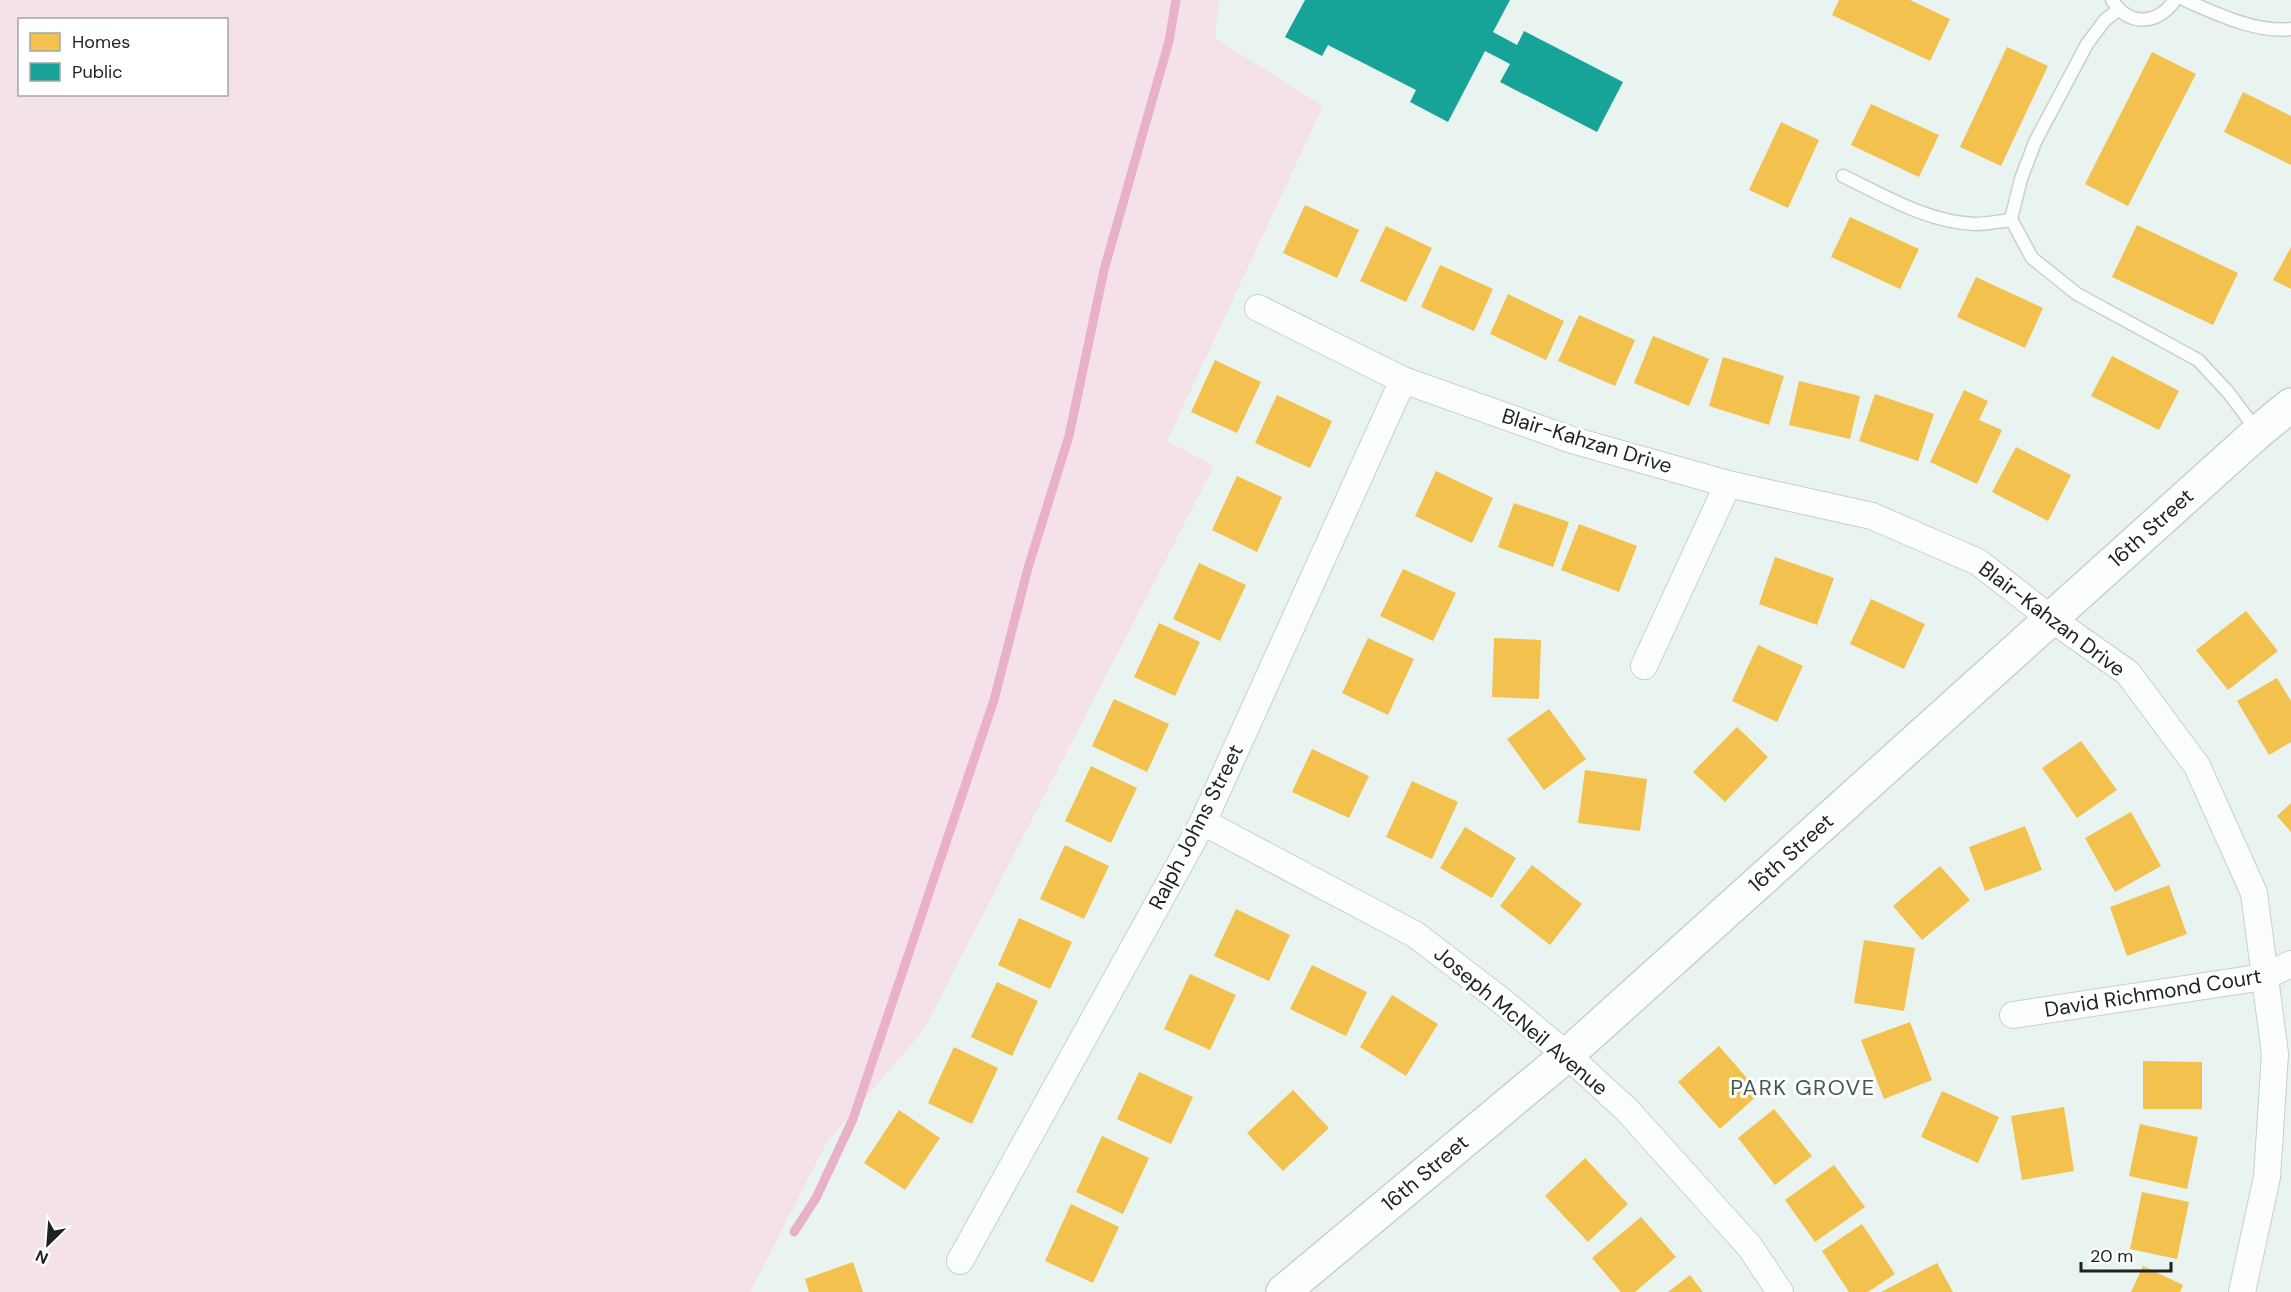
<svg xmlns="http://www.w3.org/2000/svg" width="2291" height="1292" font-family="'DM Sans',sans-serif">
<rect width="100%" height="100%" fill="#e9f4f1"/>
<path fill="#f4e1e9" fill-rule="evenodd" d="M 0,0 L 1219,0 L 1215,38 L 1323,106 L 1167,441 L 1214,466 L 923,1031 L 827,1142 L 750,1292 L 0,1292 ZM 20,20 L 226,20 L 226,94 L 20,94 Z"/>
<path fill="#f2c14e" d="M 1839,0 L 1910,0 L 1950,19 L 1930,61 L 1832,15 Z
M 2007,47 L 2048,66 L 2001,166 L 1960,147 Z
M 2152,52 L 2196,74 L 2128,206 L 2085,184 Z
M 2243,92 L 2291,116 L 2291,165 L 2224,132 Z
M 1871,104 L 1939,135 L 1919,177 L 1851,145 Z
M 1781,122 L 1819,140 L 1788,208 L 1749,190 Z
M 1305,205 L 1359,230 L 1337,278 L 1283,253 Z
M 1850,217 L 1919,249 L 1900,289 L 1831,257 Z
M 2137,225 L 2238,273 L 2213,325 L 2112,277 Z
M 1386,226 L 1432,248 L 1406,302 L 1360,281 Z
M 2291,247 L 2291,289 L 2273,280 Z
M 1440,265 L 1493,289 L 1474,331 L 1421,307 Z
M 1976,277 L 2043,308 L 2025,348 L 1957,317 Z
M 1508,294 L 1564,321 L 1546,360 L 1490,334 Z
M 1579,315 L 1635,340 L 1615,386 L 1558,361 Z
M 1653,336 L 1709,359 L 1689,406 L 1634,383 Z
M 2112,356 L 2179,391 L 2159,430 L 2091,396 Z
M 1723,357 L 1784,376 L 1769,425 L 1709,406 Z
M 1215,360 L 1261,382 L 1237,433 L 1191,412 Z
M 1799,381 L 1860,396 L 1850,439 L 1789,425 Z
M 1964,390 L 1988,401 L 1979,420 L 2002,430 L 1977,484 L 1930,462 Z
M 1875,394 L 1934,414 L 1918,461 L 1859,441 Z
M 1277,395 L 1332,421 L 1310,468 L 1255,443 Z
M 2016,447 L 2071,475 L 2048,521 L 1992,492 Z
M 1436,471 L 1493,498 L 1472,543 L 1415,516 Z
M 1237,476 L 1282,497 L 1257,552 L 1212,530 Z
M 1514,503 L 1569,522 L 1553,567 L 1498,547 Z
M 1579,524 L 1637,546 L 1619,592 L 1561,570 Z
M 1775,557 L 1834,578 L 1817,625 L 1759,604 Z
M 1199,563 L 1246,585 L 1220,641 L 1173,619 Z
M 1403,569 L 1456,593 L 1433,641 L 1380,616 Z
M 1871,599 L 1925,624 L 1904,669 L 1850,644 Z
M 2246,611 L 2278,651 L 2228,690 L 2196,650 Z
M 1159,623 L 1200,642 L 1175,696 L 1134,677 Z
M 1368,638 L 1414,659 L 1388,715 L 1342,693 Z
M 1494,638 L 1541,640 L 1539,699 L 1492,697 Z
M 1758,645 L 1803,666 L 1777,722 L 1732,701 Z
M 2277,678 L 2291,701 L 2291,742 L 2269,755 L 2237,701 Z
M 1114,699 L 1169,724 L 1147,772 L 1092,746 Z
M 1549,709 L 1586,759 L 1544,790 L 1507,739 Z
M 1737,727 L 1768,757 L 1725,802 L 1693,772 Z
M 2081,741 L 2117,790 L 2077,818 L 2042,768 Z
M 1312,749 L 1369,776 L 1349,818 L 1292,792 Z
M 1091,766 L 1137,788 L 1111,843 L 1065,821 Z
M 1585,770 L 1647,779 L 1640,831 L 1578,823 Z
M 1412,781 L 1458,802 L 1432,859 L 1386,837 Z
M 2291,803 L 2291,832 L 2277,816 Z
M 2131,812 L 2161,866 L 2115,892 L 2085,838 Z
M 2025,826 L 2042,870 L 1985,891 L 1969,847 Z
M 1465,827 L 1516,858 L 1492,898 L 1440,868 Z
M 1065,845 L 1109,866 L 1084,919 L 1040,899 Z
M 1532,865 L 1582,904 L 1550,945 L 1500,906 Z
M 1940,866 L 1970,900 L 1922,940 L 1893,906 Z
M 2169,885 L 2187,934 L 2127,956 L 2110,907 Z
M 1236,909 L 1290,935 L 1269,981 L 1214,956 Z
M 1019,918 L 1072,942 L 1050,989 L 998,965 Z
M 1864,940 L 1915,948 L 1904,1011 L 1854,1003 Z
M 1312,965 L 1367,992 L 1346,1036 L 1290,1009 Z
M 1190,974 L 1236,995 L 1210,1050 L 1164,1029 Z
M 997,982 L 1038,1001 L 1012,1056 L 971,1037 Z
M 1392,995 L 1438,1024 L 1406,1076 L 1360,1047 Z
M 1910,1022 L 1932,1080 L 1884,1099 L 1861,1040 Z
M 1719,1046 L 1760,1093 L 1720,1129 L 1678,1082 Z
M 954,1047 L 998,1068 L 972,1124 L 928,1103 Z
M 2143,1061 L 2202,1062 L 2202,1109 L 2143,1109 Z
M 1139,1072 L 1193,1097 L 1171,1144 L 1117,1119 Z
M 1293,1090 L 1329,1128 L 1283,1171 L 1247,1133 Z
M 1942,1091 L 1999,1117 L 1978,1163 L 1921,1137 Z
M 2064,1107 L 2074,1171 L 2022,1180 L 2011,1116 Z
M 1774,1109 L 1812,1156 L 1775,1185 L 1738,1138 Z
M 899,1110 L 940,1138 L 905,1190 L 864,1163 Z
M 2140,1124 L 2198,1137 L 2187,1189 L 2129,1176 Z
M 1102,1136 L 1149,1158 L 1123,1214 L 1076,1192 Z
M 1585,1158 L 1628,1204 L 1588,1242 L 1545,1196 Z
M 1834,1165 L 1865,1207 L 1815,1242 L 1785,1200 Z
M 2142,1192 L 2189,1202 L 2177,1259 L 2130,1249 Z
M 1071,1204 L 1119,1227 L 1093,1283 L 1045,1261 Z
M 1641,1217 L 1676,1257 L 1635,1292 L 1621,1292 L 1592,1258 Z
M 1862,1224 L 1895,1274 L 1868,1292 L 1849,1292 L 1822,1251 Z
M 853,1262 L 863,1292 L 809,1292 L 805,1279 Z
M 1937,1263 L 1953,1292 L 1881,1292 Z
M 2143,1266 L 2183,1285 L 2180,1292 L 2131,1292 Z
M 1690,1275 L 1703,1292 L 1668,1292 Z"/>
<path fill="#17a398" d="M 1305,0 L 1510,0 L 1493,32 L 1517,45 L 1524,31 L 1623,82 L 1597,132 L 1500,82 L 1510,64 L 1485,51 L 1448,122 L 1410,102 L 1416,90 L 1328,45 L 1322,56 L 1285,37 Z"/>
<g fill="none" stroke-linecap="round" stroke-linejoin="round">
<path stroke="#e9b0c9" stroke-width="9" d="M 794,1232 L 816,1198 L 853,1119 L 994,700 L 1028,568 L 1069,436 L 1104,270 L 1169,41 L 1176,0"/>
<defs>
<path id="lane" d="M 2112,0 C 2129,27 2157,25 2175,0
M 2185,0 C 2217,14 2256,33 2291,29
M 2118,10 L 2105,20 L 2087,44 L 2035,142 L 2021,179 L 2011,219 L 2032,258 L 2077,294 L 2198,360 L 2228,392 L 2258,432
M 1843,176 C 1885,196 1927,222 1975,224 C 1987,224 2000,221 2012,220"/>
<path id="street" d="M 1258,308 L 1403,380 L 1572,440 L 1728,484 L 1872,516 L 1978,562 L 2050,618 L 2128,673 L 2197,766 L 2254,893 L 2275,1054 L 2267,1177 L 2242,1292
M 1644,666 L 1728,484
M 1203,822 L 1416,935 L 1498,998 L 1567,1055 L 1627,1110 L 1750,1247 L 1780,1292
M 2013,1015 L 2264,977 L 2291,964
M 960,1261 L 1203,822 L 1403,380"/>
<path id="secondary" d="M 1283,1292 L 1567,1055 L 2258,432 L 2291,405"/>
</defs>
<use href="#lane" stroke="#c8d0ce" stroke-width="15"/>
<use href="#street" stroke="#c8d0ce" stroke-width="28"/>
<use href="#secondary" stroke="#c8d0ce" stroke-width="36"/>
<use href="#lane" stroke="#fcfdfd" stroke-width="12"/>
<use href="#street" stroke="#fcfdfd" stroke-width="26"/>
<use href="#secondary" stroke="#fcfdfd" stroke-width="33"/>
</g>
<g text-anchor="middle" stroke-width="6" stroke-linejoin="round" paint-order="stroke">
<g font-size="21" fill="#1c2321" stroke="#fff">
<text transform="translate(1587 441) rotate(17)" y="7">Blair-Kahzan Drive</text>
<text transform="translate(2151 528) rotate(-42)" y="7">16th Street</text>
<text transform="translate(2052 619) rotate(37)" y="7">Blair-Kahzan Drive</text>
<text transform="translate(1196 827) rotate(-63)" y="7">Ralph Johns Street</text>
<text transform="translate(1791 853) rotate(-42)" y="7">16th Street</text>
<text transform="translate(2153 993) rotate(-9)" y="7">David Richmond Court</text>
<text transform="translate(1521 1021) rotate(40)" y="7">Joseph McNeil Avenue</text>
<text transform="translate(1425 1173) rotate(-40)" y="7">16th Street</text>
</g>
<g font-size="22" letter-spacing="1.5" fill="#475853" stroke="#fff">
<text x="1803" y="1095">PARK GROVE</text>
</g>
</g>
<rect x="18" y="18" width="210" height="78" fill="#ffffff" stroke="#a4a7a6" stroke-width="1.5"/>
<rect x="30" y="33" width="30" height="18" fill="#f2c14e" stroke="#a4a7a6" stroke-width="1.5"/>
<text x="72" y="48" font-size="18" fill="#1c2321">Homes</text>
<rect x="30" y="63" width="30" height="18" fill="#17a398" stroke="#a4a7a6" stroke-width="1.5"/>
<text x="72" y="78" font-size="18" fill="#1c2321">Public</text>
<g transform="translate(48 1244) rotate(205)" stroke="#ffffff" stroke-width="4.5" paint-order="stroke">
<path d="M0-4.5L10 22L0 15L-10 22Z" fill="#1c2321"/>
<text y="-9" font-size="16" font-weight="bold" text-anchor="middle" fill="#1c2321">N</text>
</g>
<path d="M2081 1262v9h90v-9" fill="none" stroke="#1c2321" stroke-width="3"/>
<text x="2090" y="1262" font-size="18" fill="#1c2321" stroke="#ffffff" stroke-width="4.5" paint-order="stroke">20 m</text>
</svg>
